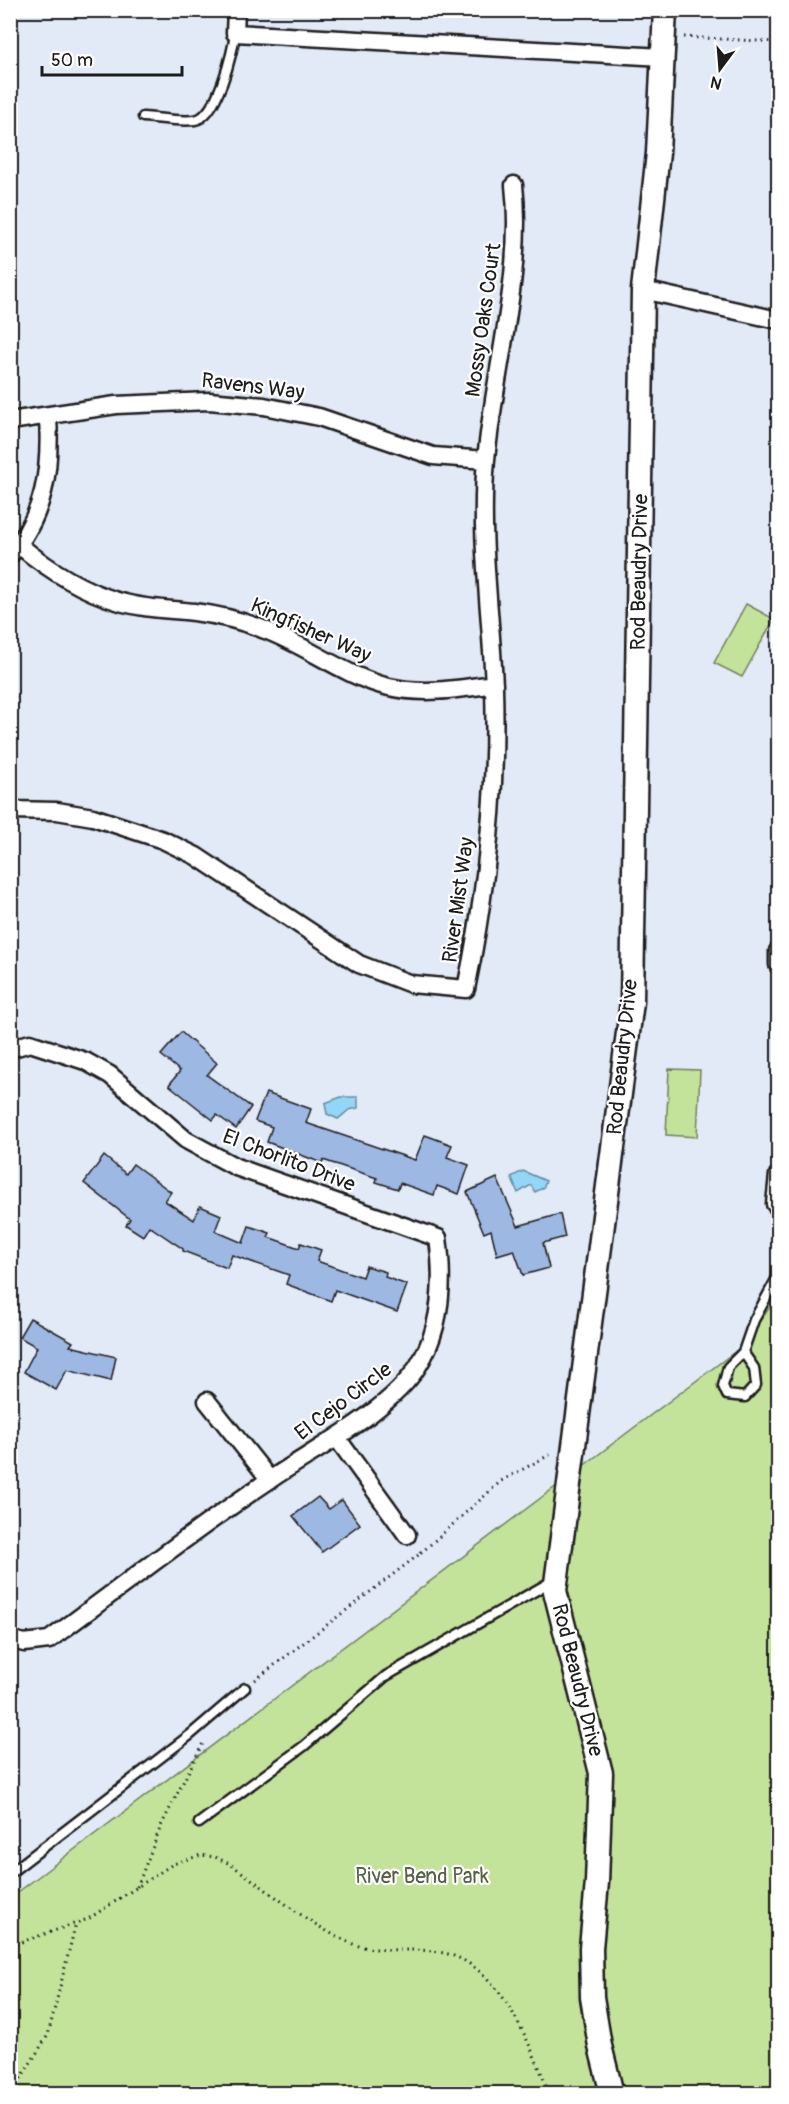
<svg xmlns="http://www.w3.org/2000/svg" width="789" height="2104" font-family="Pangolin,sans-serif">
<rect width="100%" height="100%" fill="#e2eaf7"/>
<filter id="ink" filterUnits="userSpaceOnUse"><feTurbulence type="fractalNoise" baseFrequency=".0167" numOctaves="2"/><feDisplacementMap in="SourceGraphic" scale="12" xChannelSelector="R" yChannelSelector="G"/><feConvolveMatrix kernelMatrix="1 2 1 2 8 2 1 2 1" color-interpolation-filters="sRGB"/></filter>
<g filter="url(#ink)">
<path fill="#c3e29a" stroke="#707f5b" stroke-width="1.5" d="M 746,604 L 774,619 L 742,677 L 714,663 Z
M 669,1069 L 700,1070 L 697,1137 L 666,1135 Z
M 778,1296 L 778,2093 L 11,2093 L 10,1898 L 741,1347 Z"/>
<path fill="#94d6f6" stroke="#648c9f" stroke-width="1.5" d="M 341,1097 L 358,1097 L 358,1108 L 349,1110 L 338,1119 L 327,1114 L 325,1103 Z
M 523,1171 L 546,1181 L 543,1188 L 535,1192 L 531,1185 L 518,1193 L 511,1177 Z"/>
<path fill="#9eb8e4" stroke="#1c1c1c" stroke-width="1.5" d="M 181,1032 L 217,1063 L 207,1075 L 251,1107 L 236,1129 L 217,1115 L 213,1120 L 169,1085 L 180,1071 L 161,1055 Z
M 266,1093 L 311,1109 L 306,1123 L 415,1160 L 425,1135 L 452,1145 L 447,1157 L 469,1165 L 459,1194 L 437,1186 L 434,1195 L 400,1183 L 398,1189 L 376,1182 L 377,1178 L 323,1160 L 322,1163 L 267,1142 L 272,1127 L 255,1121 Z
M 104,1156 L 126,1174 L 133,1164 L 171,1192 L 165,1201 L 194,1220 L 200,1206 L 221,1215 L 215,1231 L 243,1243 L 249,1226 L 270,1233 L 268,1237 L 299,1248 L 301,1243 L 321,1250 L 317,1261 L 362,1277 L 366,1266 L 386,1272 L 385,1277 L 407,1285 L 397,1312 L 335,1290 L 331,1301 L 286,1284 L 289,1275 L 232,1255 L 227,1268 L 183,1251 L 183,1249 L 149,1226 L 143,1236 L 126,1225 L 130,1219 L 84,1183 Z
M 497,1178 L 518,1226 L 560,1214 L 565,1237 L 543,1243 L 549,1268 L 523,1275 L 514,1250 L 497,1255 L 491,1230 L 484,1233 L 467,1192 Z
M 30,1318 L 73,1342 L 70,1346 L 116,1357 L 111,1381 L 67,1370 L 56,1390 L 24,1372 L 37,1347 L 19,1337 Z
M 318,1497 L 329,1509 L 342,1500 L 360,1524 L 322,1552 L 293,1516 Z"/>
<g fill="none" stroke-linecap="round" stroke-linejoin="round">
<defs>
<path id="lane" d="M 143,117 C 159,118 179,122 195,120 C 217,117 233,52 235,33
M 743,1352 L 754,1368 L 756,1385 L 745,1397 L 727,1395 L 723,1386 L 728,1367 L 743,1352 L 754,1320 L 778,1276
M 199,1823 L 304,1746 L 386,1676 L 554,1580
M 10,1873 L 190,1735 L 245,1688"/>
<path id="street" d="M 236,10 L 235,33 L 663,57
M 643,290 L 778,320
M 10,421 L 116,405 L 209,401 L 264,406 L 319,417 L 433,456 L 486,460
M 19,545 C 49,570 80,590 117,601 C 142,609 169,609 194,612 C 218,615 243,621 265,630 C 308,646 344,676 389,687 C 424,695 459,689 494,684
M 10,555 C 45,515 51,469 48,417
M 10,810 L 57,811 L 93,817 L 163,840 L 196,856 L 359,964 L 411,984 L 466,989 C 487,889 497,789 494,687 C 491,611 479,537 486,460 C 494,372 524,272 514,185
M 778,951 L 778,965
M 10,1049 L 30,1043 L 85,1061 L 110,1075 L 186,1140 L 236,1167 L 438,1238 C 444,1282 442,1328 418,1366 C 391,1410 314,1450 271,1479 C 195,1529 123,1586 49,1640 L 24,1643 L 10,1639
M 778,1175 L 775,1204 L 778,1207
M 207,1401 L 270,1480
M 337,1438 L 407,1535"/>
<path id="secondary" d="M 612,2094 L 600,2046 L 592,1997 L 591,1948 L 597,1882 L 601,1773 L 555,1591 L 632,1002 L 643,290 L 658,153 L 665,10"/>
</defs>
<use href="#lane" stroke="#1c1c1c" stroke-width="13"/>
<use href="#street" stroke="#1c1c1c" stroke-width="21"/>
<use href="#secondary" stroke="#1c1c1c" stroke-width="27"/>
<path stroke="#1c1c1c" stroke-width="3" stroke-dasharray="1.5 4.5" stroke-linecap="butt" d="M 684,37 L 778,42
M 421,1553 L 501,1481 L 553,1453
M 255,1680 L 421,1553 L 418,1548
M 137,1887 L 161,1826 L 203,1743
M 10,1946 L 88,1919 L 173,1864 L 201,1855 L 215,1857 L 230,1864 C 267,1889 313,1928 353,1944 C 380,1954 411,1947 439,1952 C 501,1962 529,2044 550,2094
M 11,2094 L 48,2035 L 76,1923"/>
<use href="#lane" stroke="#fff" stroke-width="8"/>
<use href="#street" stroke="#fff" stroke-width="16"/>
<use href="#secondary" stroke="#fff" stroke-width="22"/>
</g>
</g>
<g text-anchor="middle" stroke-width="4.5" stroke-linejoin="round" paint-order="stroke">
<g font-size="21" fill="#1c1c1c" stroke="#fff">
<text transform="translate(483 320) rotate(-82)" y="7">Mossy Oaks Court</text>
<text transform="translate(253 386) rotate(7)" y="7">Ravens Way</text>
<text transform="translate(639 572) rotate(-89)" y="7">Rod Beaudry Drive</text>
<text transform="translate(311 630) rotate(24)" y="7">Kingfisher Way</text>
<text transform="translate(458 900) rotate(-82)" y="7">River Mist Way</text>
<text transform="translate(622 1057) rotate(-84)" y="7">Rod Beaudry Drive</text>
<text transform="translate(289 1160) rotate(21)" y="7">El Chorlito Drive</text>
<text transform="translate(343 1401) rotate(-37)" y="7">El Cejo Circle</text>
<text transform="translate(578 1680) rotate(76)" y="7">Rod Beaudry Drive</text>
</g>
<g font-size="21" fill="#566148" stroke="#fff">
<text x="422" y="1883">River Bend Park</text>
</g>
</g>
<rect width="789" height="2104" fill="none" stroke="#fff" stroke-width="36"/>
<rect x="18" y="18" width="753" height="2068" fill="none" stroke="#1c1c1c" stroke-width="2" filter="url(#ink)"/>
<g transform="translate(720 69) rotate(196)" stroke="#ffffff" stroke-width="4.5" paint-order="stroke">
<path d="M0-4.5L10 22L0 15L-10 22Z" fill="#1c1c1c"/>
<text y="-9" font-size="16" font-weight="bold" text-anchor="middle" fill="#1c1c1c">N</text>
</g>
<path d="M42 66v9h140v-9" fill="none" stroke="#1c1c1c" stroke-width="3"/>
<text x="51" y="66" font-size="18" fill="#1c1c1c" stroke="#ffffff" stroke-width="4.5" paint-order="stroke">50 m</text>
</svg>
